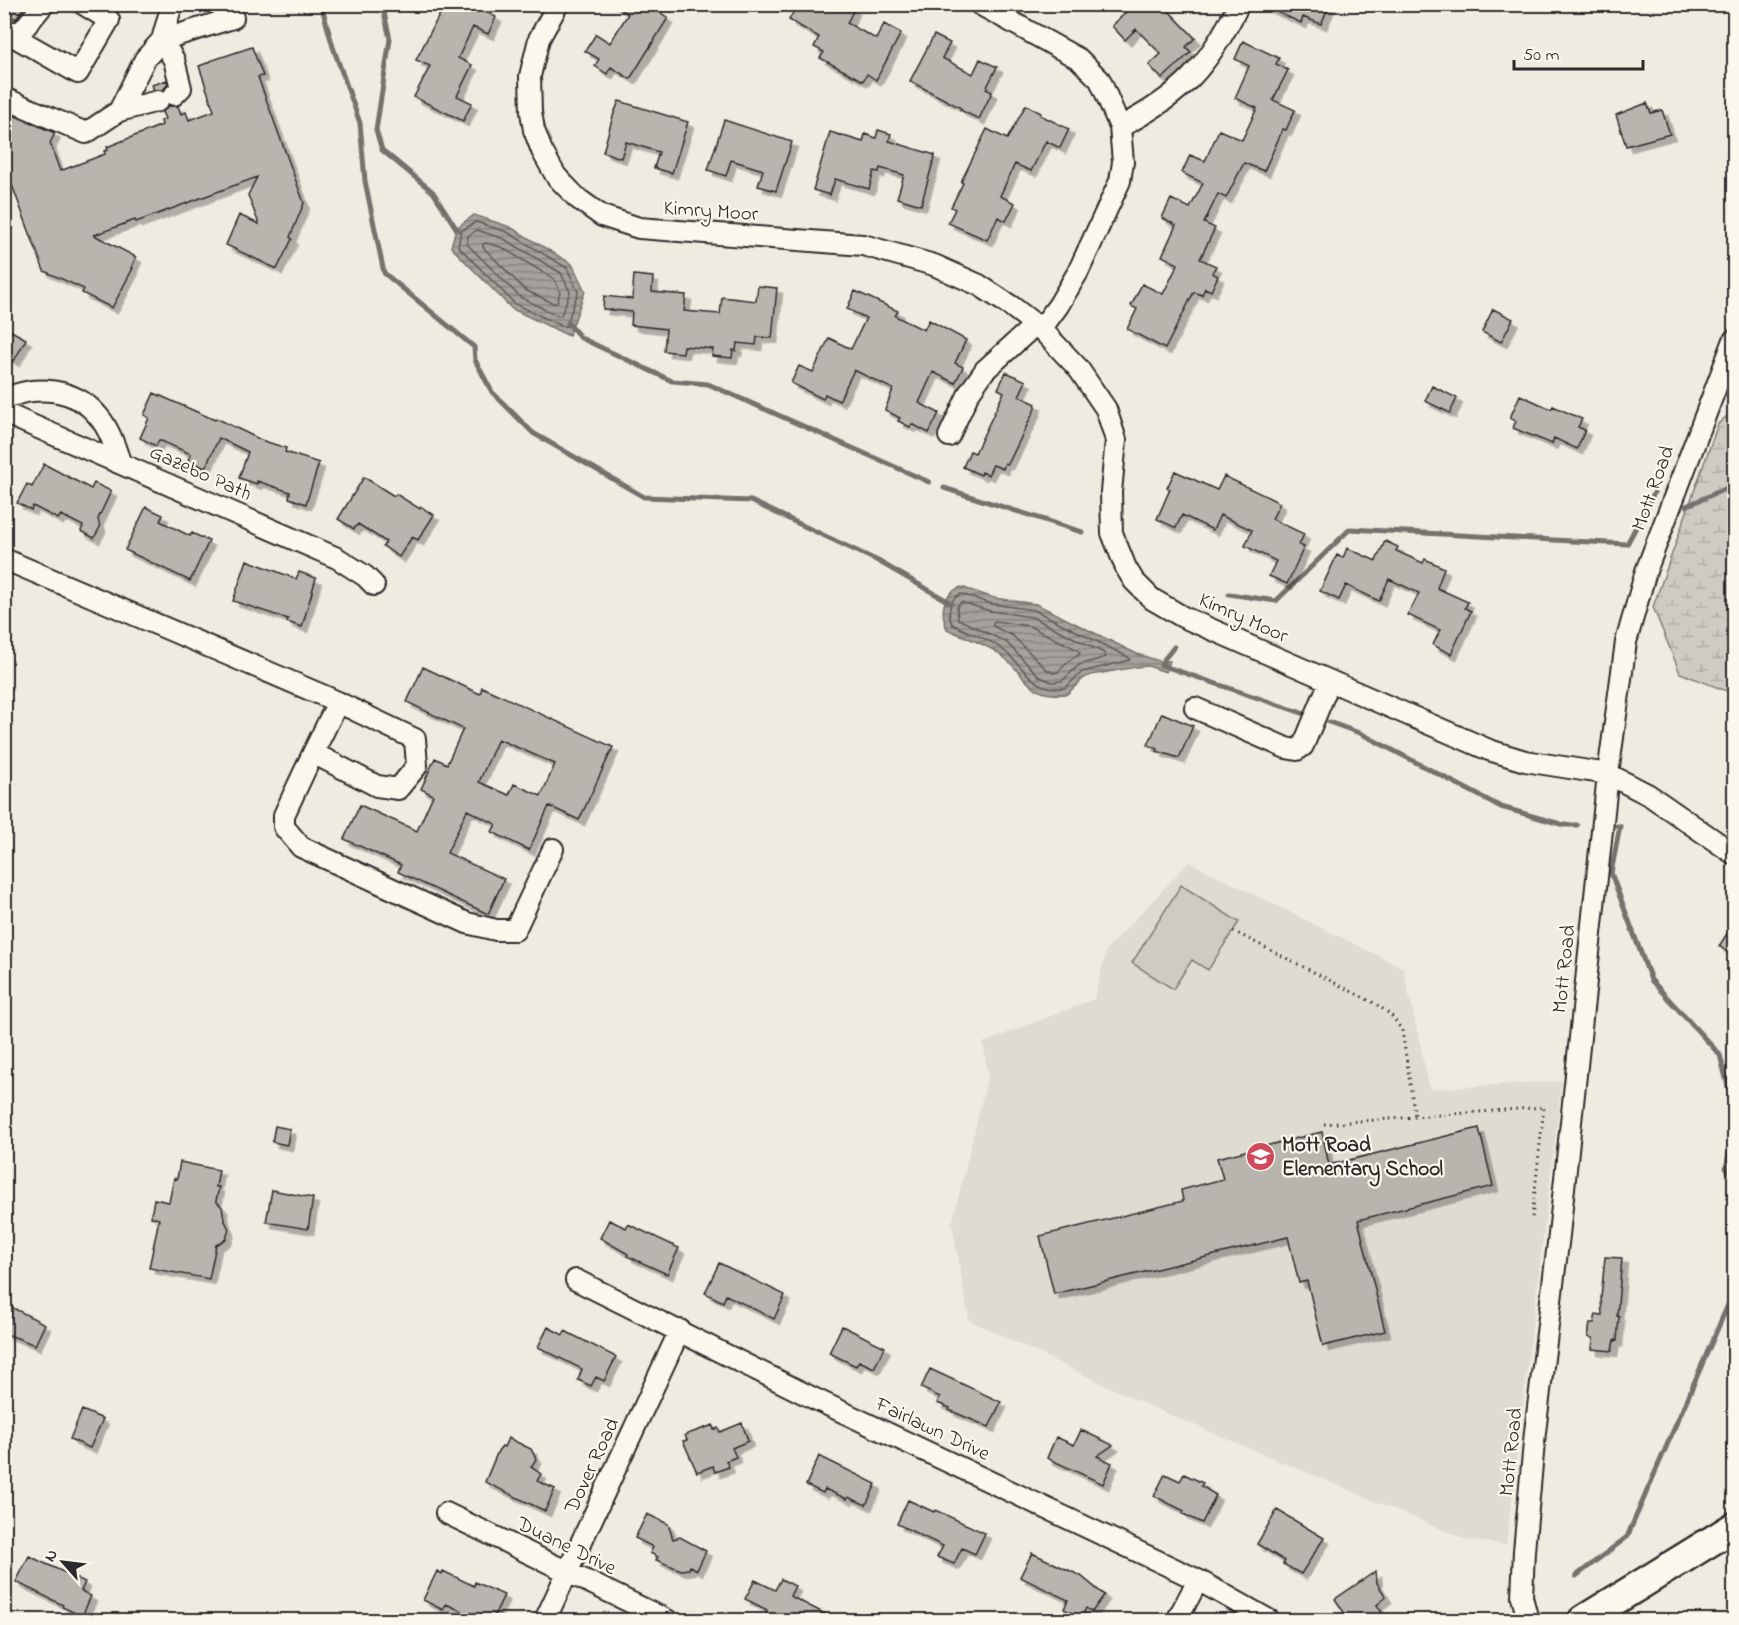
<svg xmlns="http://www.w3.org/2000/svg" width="1739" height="1625" font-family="'Indie Flower',sans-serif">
<defs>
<pattern id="wetland-marsh" width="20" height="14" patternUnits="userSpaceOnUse" patternTransform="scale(1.5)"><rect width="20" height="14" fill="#cecbc2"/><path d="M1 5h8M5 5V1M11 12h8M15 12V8" fill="none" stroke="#b1aea7"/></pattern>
<pattern id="water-rules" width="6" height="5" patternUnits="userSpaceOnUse" patternTransform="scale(1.5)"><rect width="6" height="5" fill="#a4a29a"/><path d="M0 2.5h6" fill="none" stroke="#86847e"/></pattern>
<filter id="shadow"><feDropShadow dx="5.5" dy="5.5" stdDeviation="0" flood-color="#0004"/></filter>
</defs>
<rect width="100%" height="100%" fill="#eeebe0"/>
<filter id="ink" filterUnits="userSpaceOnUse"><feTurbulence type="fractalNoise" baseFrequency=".0167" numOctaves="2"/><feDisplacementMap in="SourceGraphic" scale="12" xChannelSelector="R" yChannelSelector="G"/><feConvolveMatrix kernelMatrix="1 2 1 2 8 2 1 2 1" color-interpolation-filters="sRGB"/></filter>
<g filter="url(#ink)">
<path fill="#dedbd1" d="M 1189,862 L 1403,968 L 1430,1089 L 1562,1081 L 1506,1545 L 1467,1540 L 1147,1405 L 969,1320 L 952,1223 L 988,1075 L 983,1043 L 1094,999 L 1107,949 Z"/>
<path fill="url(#wetland-marsh)" stroke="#7c7b76" stroke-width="1.5" d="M 1734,410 L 1734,694 L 1680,673 L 1653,607 L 1718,424 Z"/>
<path fill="#cecbc2" stroke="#7c7b76" stroke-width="1.5" d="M 1181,885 L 1239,922 L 1208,970 L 1192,960 L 1173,989 L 1132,963 Z"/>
<path fill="url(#water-rules)" stroke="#74726e" stroke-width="1.5" d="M 474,215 L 510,227 L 572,264 L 585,291 L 569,336 L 512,309 L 451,247 L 456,228 Z
M 961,587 L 994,598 L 1036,604 L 1137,654 L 1162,662 L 1170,661 L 1166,672 L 1148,666 L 1136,667 L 1091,675 L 1084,678 L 1067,694 C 1024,698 1028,673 998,653 C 983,643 964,637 947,629 C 940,612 942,594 961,587 Z"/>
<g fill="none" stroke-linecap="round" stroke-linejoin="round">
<path stroke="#5b5b57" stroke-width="1.5" d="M 476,222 L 507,232 L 567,268 L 578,292 L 566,326 L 562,326 L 515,304 L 458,246 L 461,231 Z
M 477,230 L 504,239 L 561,273 L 570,292 L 561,315 L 558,316 L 520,297 L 467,244 L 468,236 Z
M 486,243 L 501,247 L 554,279 L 560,292 L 557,303 L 553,303 L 525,290 L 483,247 L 483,244 Z
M 961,594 L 992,604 L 1034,610 L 1128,657 L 1130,660 L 1082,672 L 1065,688 C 1032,692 1026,667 1003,650 C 989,638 968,633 952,624 C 947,613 949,599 961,594 Z
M 961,602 L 990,611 L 1032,617 L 1104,653 L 1106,657 L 1079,665 L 1062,681 L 1052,682 L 1040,677 L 1006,642 L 958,619 L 957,607 Z
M 996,621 L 1029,626 L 1078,650 L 1080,654 L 1070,660 L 1058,672 L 1053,673 L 1046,669 L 1013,636 L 993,626 L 993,622 Z"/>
<path stroke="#74726e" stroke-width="5" d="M 321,4 L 333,47 L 360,123 L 365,181 L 384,273 L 474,347 L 475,360 L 492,392 L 533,433 L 644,497 L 751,501 L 878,561 L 951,603
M 382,4 L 390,39 L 376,130 L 382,150 L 433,192 L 456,228 L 460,231
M 568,323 L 581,338 L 672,381 L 708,384 L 929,482
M 944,488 L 1082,532
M 1686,506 L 1734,485
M 1229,594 L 1276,601 L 1350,529 L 1627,544 L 1654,493
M 1162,662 L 1174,647
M 1161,665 L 1302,713
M 1329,722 L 1362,734 L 1501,807 L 1564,825 L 1577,825
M 1617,826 L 1620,826 L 1611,873 L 1651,980 L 1720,1055 L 1734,1110
M 1734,1129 L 1726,1168 L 1734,1179
M 1576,1576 L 1627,1537 L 1734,1291"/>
</g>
<path fill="#b8b5ae" stroke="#2b2b2b" stroke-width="1.5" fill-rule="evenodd" filter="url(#shadow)" d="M 4,4 L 26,4 L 16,19 L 4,13 Z
M 445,4 L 470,4 L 496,17 L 488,34 L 473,27 L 458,58 L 472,65 L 457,96 L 472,103 L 463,121 L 414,97 L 430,66 L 416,60 Z
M 613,4 L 648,4 L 668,18 L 630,79 L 611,67 L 607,74 L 595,66 L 599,59 L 585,51 L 596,34 L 610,43 L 628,14 Z
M 798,4 L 846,4 L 854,9 L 847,23 L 876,39 L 884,24 L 901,33 L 876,80 L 867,74 L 863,81 L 820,58 L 824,52 L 814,47 L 819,37 L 789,20 Z
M 1134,4 L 1162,4 L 1195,38 L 1186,47 L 1191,52 L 1162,79 L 1149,65 L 1161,54 L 1136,29 L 1125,40 L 1112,26 Z
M 1260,4 L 1330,4 L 1321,24 L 1303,17 L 1301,23 Z
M 934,35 L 950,43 L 942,58 L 973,74 L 980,59 L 997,67 L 986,89 L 992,92 L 979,119 L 960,110 L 961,108 L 910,81 Z
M 1243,41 L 1279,58 L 1276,64 L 1288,70 L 1273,100 L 1295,110 L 1286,130 L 1283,129 L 1264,171 L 1244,163 L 1226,198 L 1218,194 L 1204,223 L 1215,228 L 1200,259 L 1216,266 L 1212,273 L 1218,276 L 1211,291 L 1205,288 L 1202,295 L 1194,292 L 1165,349 L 1127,329 L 1137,309 L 1131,306 L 1142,284 L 1163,294 L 1178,264 L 1162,256 L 1176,225 L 1162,218 L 1171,199 L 1190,208 L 1203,183 L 1182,173 L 1190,155 L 1205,161 L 1219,130 L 1242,140 L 1257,108 L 1235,98 L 1249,66 L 1235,59 Z
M 252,47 L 263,76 L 258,77 L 304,203 L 290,237 L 292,239 L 277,269 L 226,245 L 239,215 L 259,224 L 248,195 L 257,177 L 136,222 L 135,220 L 94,235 L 136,257 L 131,268 L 133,268 L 112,308 L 82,293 L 84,289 L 44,271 L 9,177 L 4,174 L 4,116 L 6,112 L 55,133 L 50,143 L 60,171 L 105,154 L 104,151 L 108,150 L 107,147 L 162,125 L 161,121 L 165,119 L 162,112 L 169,106 L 178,106 L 181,114 L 186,112 L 189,120 L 214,111 L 199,66 L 210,62 L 210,61 Z
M 167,80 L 168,84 L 163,90 L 154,90 L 152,85 Z
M 619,101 L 688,122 L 672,173 L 654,168 L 659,152 L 626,142 L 621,158 L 603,152 L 613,116 Z
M 1647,103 L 1651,113 L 1662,110 L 1670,134 L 1626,146 L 1616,115 Z
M 1026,105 L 1041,113 L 1040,115 L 1069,129 L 1060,148 L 1046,141 L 1031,171 L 1015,164 L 1000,196 L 1015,203 L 1006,221 L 998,217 L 987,240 L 948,223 L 955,209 L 951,207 L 963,183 L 961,182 L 987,129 L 1007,139 Z
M 724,120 L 792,142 L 776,191 L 758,186 L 763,170 L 731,160 L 726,176 L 708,170 Z
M 878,130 L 891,134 L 889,141 L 935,155 L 921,205 L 897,198 L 904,175 L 880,168 L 879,172 L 874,171 L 869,189 L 835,179 L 830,195 L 813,190 L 830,132 L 863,142 L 865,134 L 876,138 Z
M 634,275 L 653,277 L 652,292 L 686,295 L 684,311 L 720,314 L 722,297 L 756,301 L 758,286 L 777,288 L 772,338 L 757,337 L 756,345 L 737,343 L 736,351 L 733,350 L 732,358 L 712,356 L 713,349 L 684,346 L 683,353 L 664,351 L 666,329 L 631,325 L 632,312 L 603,309 L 604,296 L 632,299 Z
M 855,291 L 898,311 L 895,316 L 924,330 L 929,320 L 966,340 L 955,363 L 963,367 L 955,383 L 933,372 L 919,403 L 939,413 L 929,433 L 912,424 L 910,427 L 898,421 L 900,418 L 885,410 L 893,389 L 854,370 L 839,401 L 825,394 L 823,399 L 791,383 L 799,366 L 813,372 L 829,338 L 851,349 L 866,318 L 847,309 Z
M 1493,309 L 1513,319 L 1501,342 L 1482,332 Z
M 4,327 L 26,339 L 14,361 L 4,355 Z
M 1006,372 L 1026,381 L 1019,396 L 1036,404 L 1034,411 L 1008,464 L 1005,463 L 1003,469 L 993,465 L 988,475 L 982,472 L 981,475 L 963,467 L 970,451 L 975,453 L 1004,392 L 998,389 Z
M 1432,386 L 1457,398 L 1450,413 L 1425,401 Z
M 154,393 L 215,420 L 216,418 L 261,440 L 286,448 L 285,452 L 319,463 L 306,504 L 289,498 L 290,492 L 257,481 L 257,484 L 239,478 L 248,452 L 219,438 L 205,468 L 188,460 L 191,454 L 159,440 L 156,446 L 140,438 L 149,418 L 144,415 Z
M 1520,395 L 1551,409 L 1553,406 L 1582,419 L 1578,427 L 1585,430 L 1577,449 L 1554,438 L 1552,444 L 1513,428 L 1516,421 L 1510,418 Z
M 44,464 L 91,489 L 94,483 L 111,491 L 98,519 L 100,527 L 94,538 L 81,531 L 83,526 L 61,515 L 58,519 L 33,506 L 31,510 L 17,503 L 27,484 L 32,487 Z
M 1175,471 L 1217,490 L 1224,476 L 1280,503 L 1272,519 L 1304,534 L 1299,545 L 1304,547 L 1287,584 L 1269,576 L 1276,561 L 1245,546 L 1252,530 L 1220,515 L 1213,530 L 1182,515 L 1176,528 L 1157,519 L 1170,489 L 1167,488 Z
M 364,477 L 394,496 L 396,494 L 420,509 L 421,507 L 434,515 L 418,540 L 412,537 L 399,557 L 383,546 L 386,542 L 358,524 L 354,529 L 338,519 Z
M 146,507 L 163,515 L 160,521 L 190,536 L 192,533 L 209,541 L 190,581 L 125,550 Z
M 1385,541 L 1398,547 L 1396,551 L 1423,563 L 1425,559 L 1444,568 L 1437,588 L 1468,602 L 1465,608 L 1471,611 L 1451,654 L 1433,645 L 1440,630 L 1408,615 L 1419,593 L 1389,579 L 1379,601 L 1346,585 L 1339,600 L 1320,591 L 1337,555 L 1343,558 L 1347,548 L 1376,561 Z
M 247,560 L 296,579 L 299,572 L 316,578 L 302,627 L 287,622 L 288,619 L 233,601 Z
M 423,667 L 480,694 L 482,687 L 613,747 L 579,820 L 549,806 L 529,850 L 492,832 L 496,824 L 467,810 L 447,853 L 504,879 L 488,914 L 398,872 L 401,865 L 344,839 L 360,805 L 417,831 L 433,795 L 421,789 L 435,758 L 447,764 L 463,729 L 407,702 ZM 498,739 L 555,764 L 541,796 L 514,784 L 509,795 L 479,782 Z
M 1162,713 L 1193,726 L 1179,758 L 1157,751 L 1158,749 L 1148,745 Z
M 1734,923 L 1734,957 L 1719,946 Z
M 275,1126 L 290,1129 L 287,1145 L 272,1142 Z
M 1479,1128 L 1493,1186 L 1358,1220 L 1385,1331 L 1323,1346 L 1307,1281 L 1299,1283 L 1288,1237 L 1054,1294 L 1040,1236 L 1183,1201 L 1181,1190 L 1223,1179 L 1217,1158 L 1322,1132 L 1329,1165 Z
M 180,1162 L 219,1170 L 216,1187 L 219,1187 L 216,1201 L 222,1207 L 224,1219 L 229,1229 L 226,1239 L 216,1245 L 209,1279 L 149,1268 L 159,1219 L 151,1217 L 154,1199 L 169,1202 L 174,1178 L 177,1179 Z
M 272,1190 L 313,1198 L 308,1229 L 266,1222 Z
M 609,1220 L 626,1228 L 628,1224 L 679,1248 L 667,1274 L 627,1256 L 628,1254 L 600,1238 Z
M 1605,1257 L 1622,1258 L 1617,1316 L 1619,1316 L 1617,1341 L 1614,1340 L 1612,1351 L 1592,1349 L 1593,1338 L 1588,1337 L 1590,1323 L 1594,1323 L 1596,1314 L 1602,1315 L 1601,1298 Z
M 719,1263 L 785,1295 L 774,1319 L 726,1295 L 723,1302 L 705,1293 Z
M 9,1306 L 45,1324 L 35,1345 L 4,1333 L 4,1316 Z
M 842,1326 L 885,1347 L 874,1368 L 859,1361 L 856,1366 L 829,1353 Z
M 548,1327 L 563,1335 L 565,1331 L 616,1357 L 604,1381 L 596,1377 L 591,1386 L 578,1380 L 582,1369 L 538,1347 Z
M 930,1369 L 1001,1402 L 989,1427 L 949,1410 L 950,1408 L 937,1403 L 940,1397 L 921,1388 Z
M 82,1410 L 103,1419 L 90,1448 L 70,1439 Z
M 742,1423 L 748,1441 L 732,1448 L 736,1457 L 726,1461 L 729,1467 L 715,1472 L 713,1466 L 697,1472 L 683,1441 L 687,1440 L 685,1435 L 713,1425 L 714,1430 L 718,1428 L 720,1432 Z
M 1081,1430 L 1113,1445 L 1097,1456 L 1112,1463 L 1103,1484 L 1047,1458 L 1056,1437 L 1074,1445 Z
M 508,1438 L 531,1449 L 536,1459 L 531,1467 L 541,1474 L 537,1481 L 555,1489 L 545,1511 L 485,1482 L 498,1451 L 502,1446 L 504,1447 Z
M 819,1456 L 876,1484 L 866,1505 L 848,1497 L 847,1499 L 825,1489 L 823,1493 L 806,1485 Z
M 1165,1474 L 1180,1481 L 1184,1474 L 1203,1483 L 1201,1486 L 1216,1495 L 1202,1523 L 1183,1514 L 1184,1511 L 1154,1496 Z
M 908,1500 L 934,1512 L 935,1510 L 985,1533 L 975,1554 L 962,1548 L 954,1564 L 937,1557 L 943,1546 L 897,1524 Z
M 1277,1510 L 1324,1538 L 1301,1574 L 1283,1564 L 1285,1561 L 1257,1544 Z
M 647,1514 L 668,1524 L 673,1539 L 680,1537 L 706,1551 L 697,1570 L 690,1566 L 689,1569 L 681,1570 L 656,1560 L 658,1557 L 650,1553 L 653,1547 L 635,1538 Z
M 1032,1553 L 1081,1576 L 1104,1595 L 1092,1612 L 1086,1608 L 1081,1618 L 1064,1609 L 1068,1600 L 1020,1577 Z
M 29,1556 L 85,1582 L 81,1591 L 91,1596 L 82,1616 L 62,1607 L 63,1605 L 16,1582 Z
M 437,1571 L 442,1574 L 443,1571 L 474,1586 L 475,1582 L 504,1595 L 492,1620 L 482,1620 L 446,1604 L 443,1610 L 423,1600 Z
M 1376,1571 L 1377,1583 L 1386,1597 L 1377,1605 L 1387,1620 L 1349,1620 L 1335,1599 Z
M 781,1579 L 795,1586 L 790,1596 L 837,1620 L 781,1620 L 766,1613 L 767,1610 L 745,1599 L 755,1580 L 775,1590 Z"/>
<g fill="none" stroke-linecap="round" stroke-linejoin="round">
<defs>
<path id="minor" d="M 172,4 L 162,40 L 174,60 L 181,88 L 174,95
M 558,4 L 539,39 L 530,76 L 531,112 L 534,130 L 542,151 L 556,176 L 577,198 L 602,216 L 639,228 L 863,245 L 934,265 L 979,285 L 1011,306 L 1041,329 L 1078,368 L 1106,409 L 1116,440 L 1111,492 L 1112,533 L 1126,568 L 1134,581 L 1152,599 L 1183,617 L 1489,750 L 1525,761 L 1608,774 L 1649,795 L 1734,854
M 979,4 L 1079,59 L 1100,80 L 1120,127
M 4,32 L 21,32 L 44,4
M 6,32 L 78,73 L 109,20 L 83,4
M 4,98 L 86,133 L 119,111 L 145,59 L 162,40 L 233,18 L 230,4
M 119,111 L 158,101
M 1041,329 L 1058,306 L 1078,272 L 1120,181 L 1123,162 L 1120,127 C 1182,95 1208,67 1239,4
M 4,399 C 36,384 76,388 99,417 C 110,430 115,448 121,464
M 4,413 L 337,558 L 365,576 L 374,585
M 949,436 L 969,393 L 985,370 L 1035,325
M 4,559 L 329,698 L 415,739 L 417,766 L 398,789 L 377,786 L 313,753 L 338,702
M 1195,708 L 1286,748 L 1297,750 L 1303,746 L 1330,681
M 313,753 L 284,815 L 284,827 L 301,847 L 467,923 L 496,930 L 515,930 L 553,849
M 576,1280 L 813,1398 L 1198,1580 L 1269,1620
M 446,1513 L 667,1620
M 545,1620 L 680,1330
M 1177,1620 L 1198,1580
M 1528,1620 L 1522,1597 L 1524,1551 L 1535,1432 L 1559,1235 L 1608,774 L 1626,642 L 1646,571 L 1734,340"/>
<path id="highway" d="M 1583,1620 L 1734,1527"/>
</defs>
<use href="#minor" stroke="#2b2b2b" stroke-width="24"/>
<use href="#highway" stroke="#2b2b2b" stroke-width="33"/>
<path stroke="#2b2b2b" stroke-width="3" stroke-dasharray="1.5 4.5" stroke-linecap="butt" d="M 1233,931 L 1376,1004 L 1391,1015 L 1402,1030 L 1415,1117
M 1324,1124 L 1544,1107 L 1532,1218"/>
<use href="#minor" stroke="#fbf7ec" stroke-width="20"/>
<use href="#highway" stroke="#fbf7ec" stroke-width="28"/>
</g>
</g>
<defs>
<symbol id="school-disc" viewBox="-11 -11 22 22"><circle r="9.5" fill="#d1495b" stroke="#fbf7ec"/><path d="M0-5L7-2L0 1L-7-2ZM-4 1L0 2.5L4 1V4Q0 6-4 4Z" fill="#fff"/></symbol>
</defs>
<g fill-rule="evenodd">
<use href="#school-disc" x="1244" y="1140" width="33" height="33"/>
</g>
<g text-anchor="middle" stroke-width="4.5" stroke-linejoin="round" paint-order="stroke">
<g font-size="21" fill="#2b2b2b" stroke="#fbf7ec">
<text transform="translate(711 210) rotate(4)" y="7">Kimry Moor</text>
<text transform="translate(201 472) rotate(24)" y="7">Gazebo Path</text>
<text transform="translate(1652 488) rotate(-70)" y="7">Mott Road</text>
<text transform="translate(1244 617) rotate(24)" y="7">Kimry Moor</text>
<text transform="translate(1563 969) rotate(-84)" y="7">Mott Road</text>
<text transform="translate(933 1428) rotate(25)" y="7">Fairlawn Drive</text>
<text transform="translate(1510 1452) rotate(-84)" y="7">Mott Road</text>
<text transform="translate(591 1465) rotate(-65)" y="7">Dover Road</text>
<text transform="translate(567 1545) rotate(26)" y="7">Duane Drive</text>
</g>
<g font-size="21" font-weight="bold" fill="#2b2b2b" stroke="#fbf7ec" text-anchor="start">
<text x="1282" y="1151">Mott Road<tspan x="1282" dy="24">Elementary School</tspan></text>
</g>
</g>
<rect width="1739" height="1625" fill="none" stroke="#fbf7ec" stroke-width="24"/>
<rect x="12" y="12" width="1715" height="1601" fill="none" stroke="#2b2b2b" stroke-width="2" filter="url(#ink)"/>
<g transform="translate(63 1562) rotate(298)" stroke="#fbf7ec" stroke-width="4.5" paint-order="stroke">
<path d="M0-4.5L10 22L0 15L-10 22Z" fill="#2b2b2b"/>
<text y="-9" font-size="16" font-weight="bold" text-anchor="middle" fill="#2b2b2b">N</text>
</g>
<path d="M1514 60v9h129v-9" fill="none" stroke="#2b2b2b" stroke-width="3"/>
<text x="1523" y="60" font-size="18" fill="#2b2b2b" stroke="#fbf7ec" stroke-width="4.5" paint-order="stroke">50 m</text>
</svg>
